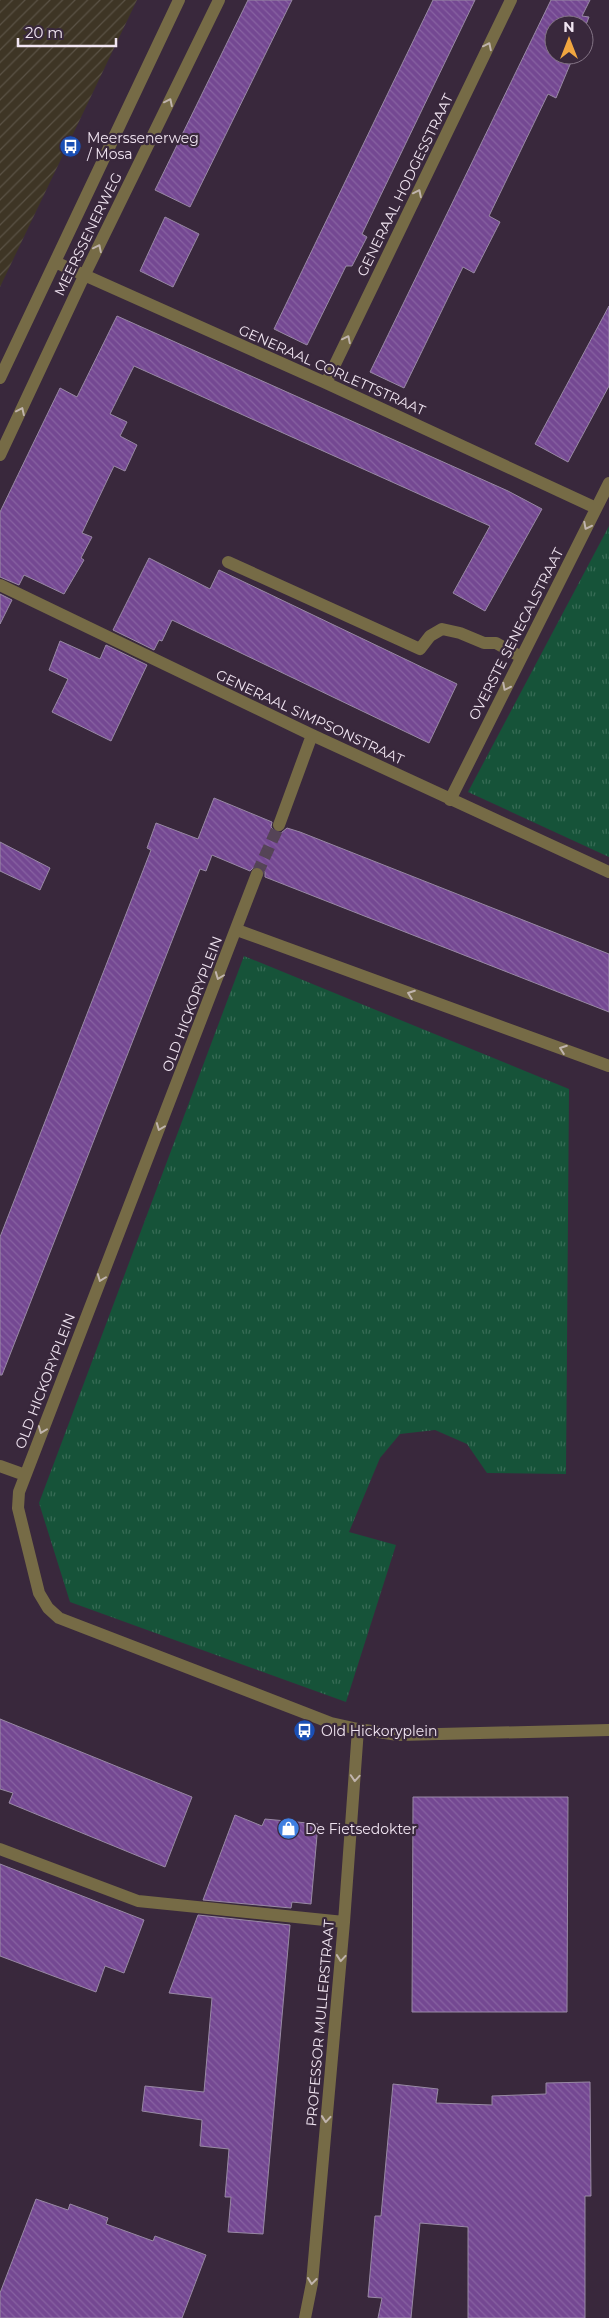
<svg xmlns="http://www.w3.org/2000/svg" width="609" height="2318" font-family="Montserrat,sans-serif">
<defs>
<pattern id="industrial-furrows" width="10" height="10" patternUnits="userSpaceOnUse" patternTransform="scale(1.25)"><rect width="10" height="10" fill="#3e3525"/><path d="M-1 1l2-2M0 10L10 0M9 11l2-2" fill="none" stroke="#5a5245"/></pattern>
<pattern id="grass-tufts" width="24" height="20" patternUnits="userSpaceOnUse" patternTransform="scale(1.25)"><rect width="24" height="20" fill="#165339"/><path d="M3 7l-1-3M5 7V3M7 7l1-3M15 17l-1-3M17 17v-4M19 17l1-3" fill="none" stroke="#386c56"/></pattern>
<pattern id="building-back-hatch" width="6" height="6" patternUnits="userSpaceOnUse" patternTransform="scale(1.25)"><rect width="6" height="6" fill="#744892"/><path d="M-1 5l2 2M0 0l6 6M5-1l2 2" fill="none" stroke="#8862a2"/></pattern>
</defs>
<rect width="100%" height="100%" fill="#39283c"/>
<path fill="url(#industrial-furrows)" d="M 0,0 L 137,0 L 0,287 Z"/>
<path fill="url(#grass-tufts)" d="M 609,526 L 609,857 L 468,792 Z
M 244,956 L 569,1089 L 566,1474 L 487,1473 L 467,1444 L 435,1430 L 400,1434 L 380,1458 L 349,1532 L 396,1545 L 346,1702 L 70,1602 L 39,1503 Z"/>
<path fill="url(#building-back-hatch)" stroke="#9889a4" d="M 248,0 L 292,0 L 190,207 L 155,190 Z
M 433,0 L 475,0 L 362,234 L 367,237 L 352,266 L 346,266 L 307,345 L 274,329 Z
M 551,0 L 590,0 L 582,16 L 589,17 L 584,30 L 584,25 L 554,25 L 554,55 L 574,55 L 556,98 L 548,94 L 489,216 L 500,222 L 474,273 L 463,267 L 404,388 L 370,372 Z
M 165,217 L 199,234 L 173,287 L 140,271 Z
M 609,306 L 609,386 L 568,462 L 535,444 Z
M 117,316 L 508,491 L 542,509 L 485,611 L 453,593 L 490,526 L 134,366 L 110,414 L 127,422 L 120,436 L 137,445 L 125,471 L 114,466 L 82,533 L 92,537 L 81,558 L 84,560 L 64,594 L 24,575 L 19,585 L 0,577 L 0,512 L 60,388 L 77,397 Z
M 149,558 L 210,589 L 219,570 L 457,684 L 429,743 L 172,620 L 162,641 L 159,640 L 154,650 L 113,630 Z
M 0,594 L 12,600 L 0,624 Z
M 60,641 L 100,659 L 106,645 L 147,665 L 111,741 L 52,712 L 68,679 L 49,670 Z
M 214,798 L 272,822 L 271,827 L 276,832 L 281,833 L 287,828 L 300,832 L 609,954 L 609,1012 L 265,877 L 265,872 L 260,867 L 255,866 L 250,871 L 212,855 L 206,871 L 200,869 L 2,1375 L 0,1375 L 0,1237 L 151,850 L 147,848 L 156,823 L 198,839 Z
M 0,842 L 50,868 L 40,890 L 0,871 Z
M 0,1719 L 192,1797 L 165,1867 L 9,1803 L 13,1793 L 0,1789 Z
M 413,1797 L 568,1797 L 567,2012 L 412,2012 Z
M 235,1815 L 262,1826 L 265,1819 L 318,1824 L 311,1904 L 292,1902 L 291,1908 L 203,1900 Z
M 0,1864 L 144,1920 L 124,1973 L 105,1966 L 96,1992 L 0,1956 Z
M 198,1915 L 290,1925 L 263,2234 L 228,2232 L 231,2197 L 225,2197 L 229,2149 L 200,2146 L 202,2120 L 142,2111 L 145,2086 L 204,2092 L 212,1998 L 169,1993 Z
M 590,2082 L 591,2196 L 585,2196 L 585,2318 L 468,2318 L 468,2227 L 420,2223 L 411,2318 L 378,2318 L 382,2298 L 368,2297 L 375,2216 L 381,2216 L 393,2084 L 438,2089 L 436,2103 L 492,2105 L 492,2096 L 546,2094 L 546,2083 Z
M 36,2199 L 68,2210 L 70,2204 L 108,2218 L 106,2224 L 153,2241 L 155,2236 L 206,2255 L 182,2318 L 0,2318 L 0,2293 Z"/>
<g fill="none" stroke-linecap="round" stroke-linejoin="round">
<path stroke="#554457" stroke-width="12" stroke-dasharray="12 6" stroke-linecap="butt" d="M 257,874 L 279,825"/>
<path stroke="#766b46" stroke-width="12" d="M 228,562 L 420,649 L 430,636 L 442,629 L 460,633 L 484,643 L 496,643 L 521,657"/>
<path stroke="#766b46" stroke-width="12" d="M 55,262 L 326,383 L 596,508
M 0,378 L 179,0
M 326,383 L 511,0
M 0,455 L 84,276 L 219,0
M 0,585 L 312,735 L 609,872
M 450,800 L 609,483
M 279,825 L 312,735
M 257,874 L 19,1492 L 18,1508 L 39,1593 L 48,1608 L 59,1618 L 331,1723 L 358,1729 L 398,1735 L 609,1730
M 237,930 L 609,1066
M 0,1466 L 25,1475
M 0,1849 L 138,1901 L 344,1922
M 305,2318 L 312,2283 L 344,1922 L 358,1729"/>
</g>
<defs><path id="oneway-chevron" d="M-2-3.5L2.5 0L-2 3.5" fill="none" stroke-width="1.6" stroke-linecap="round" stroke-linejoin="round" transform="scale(1.25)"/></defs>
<g stroke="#c0b4ad">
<use href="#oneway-chevron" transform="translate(488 46) rotate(-64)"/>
<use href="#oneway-chevron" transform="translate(169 102) rotate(-64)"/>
<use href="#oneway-chevron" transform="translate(418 193) rotate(-64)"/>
<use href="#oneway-chevron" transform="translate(98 248) rotate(-64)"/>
<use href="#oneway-chevron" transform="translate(347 339) rotate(-64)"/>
<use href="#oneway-chevron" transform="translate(21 411) rotate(-65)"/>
<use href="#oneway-chevron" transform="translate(587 526) rotate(117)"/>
<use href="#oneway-chevron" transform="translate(506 687) rotate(117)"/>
<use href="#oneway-chevron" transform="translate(219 976) rotate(111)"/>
<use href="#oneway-chevron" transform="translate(411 994) rotate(-160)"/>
<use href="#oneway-chevron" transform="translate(563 1049) rotate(-160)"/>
<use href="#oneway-chevron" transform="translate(160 1127) rotate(111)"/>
<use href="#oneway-chevron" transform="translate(101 1278) rotate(111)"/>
<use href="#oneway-chevron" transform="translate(42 1430) rotate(111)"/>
<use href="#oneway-chevron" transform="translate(355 1778) rotate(94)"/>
<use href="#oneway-chevron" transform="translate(341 1958) rotate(95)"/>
<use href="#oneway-chevron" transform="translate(326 2119) rotate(95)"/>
<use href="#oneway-chevron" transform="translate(312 2281) rotate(97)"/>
</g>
<defs>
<symbol id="bus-disc" viewBox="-11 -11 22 22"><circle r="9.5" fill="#1a4fb4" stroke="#39283c"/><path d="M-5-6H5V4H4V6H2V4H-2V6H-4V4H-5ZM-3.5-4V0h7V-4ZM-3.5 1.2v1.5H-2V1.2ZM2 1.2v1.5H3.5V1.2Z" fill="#fff"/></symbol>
<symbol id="shop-disc" viewBox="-11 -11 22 22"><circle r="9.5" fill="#3f7fe0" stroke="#39283c"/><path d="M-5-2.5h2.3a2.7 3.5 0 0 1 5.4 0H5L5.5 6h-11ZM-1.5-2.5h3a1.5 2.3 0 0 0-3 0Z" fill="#fff"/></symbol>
</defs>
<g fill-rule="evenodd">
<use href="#bus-disc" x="58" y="134" width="25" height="25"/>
<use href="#bus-disc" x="292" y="1718" width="25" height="25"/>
<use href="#shop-disc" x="276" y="1816" width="25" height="25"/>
</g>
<g text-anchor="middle" stroke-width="4.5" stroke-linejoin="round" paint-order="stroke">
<g font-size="14" fill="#f1e5f2" stroke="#39283c" text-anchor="start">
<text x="87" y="143">Meerssenerweg<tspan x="87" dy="16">/ Mosa</tspan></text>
<text x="321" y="1736">Old Hickoryplein</text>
<text x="305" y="1834">De Fietsedokter</text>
</g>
<g font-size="14" fill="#f1e5f2" stroke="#39283c">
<text transform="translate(405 185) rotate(-64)" y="5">GENERAAL HODGESSTRAAT</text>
<text transform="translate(88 234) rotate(-64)" y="5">MEERSSENERWEG</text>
<text transform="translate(332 370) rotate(24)" y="5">GENERAAL CORLETTSTRAAT</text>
<text transform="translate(516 634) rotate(-63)" y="5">OVERSTE SENECALSTRAAT</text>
<text transform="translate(310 717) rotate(25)" y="5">GENERAAL SIMPSONSTRAAT</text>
<text transform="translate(192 1004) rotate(-69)" y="5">OLD HICKORYPLEIN</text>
<text transform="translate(45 1381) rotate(-69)" y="5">OLD HICKORYPLEIN</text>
<text transform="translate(320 2023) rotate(-85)" y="5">PROFESSOR MULLERSTRAAT</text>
</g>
</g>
<g transform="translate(569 40)"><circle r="24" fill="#39283c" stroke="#837485"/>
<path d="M0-4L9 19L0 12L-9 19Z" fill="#f1a640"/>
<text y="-8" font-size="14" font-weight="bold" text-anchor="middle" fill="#f1e5f2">N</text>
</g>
<path d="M18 38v8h98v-8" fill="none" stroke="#f1e5f2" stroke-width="2.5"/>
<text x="25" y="38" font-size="15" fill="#f1e5f2" stroke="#39283c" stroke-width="4" paint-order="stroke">20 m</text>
</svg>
